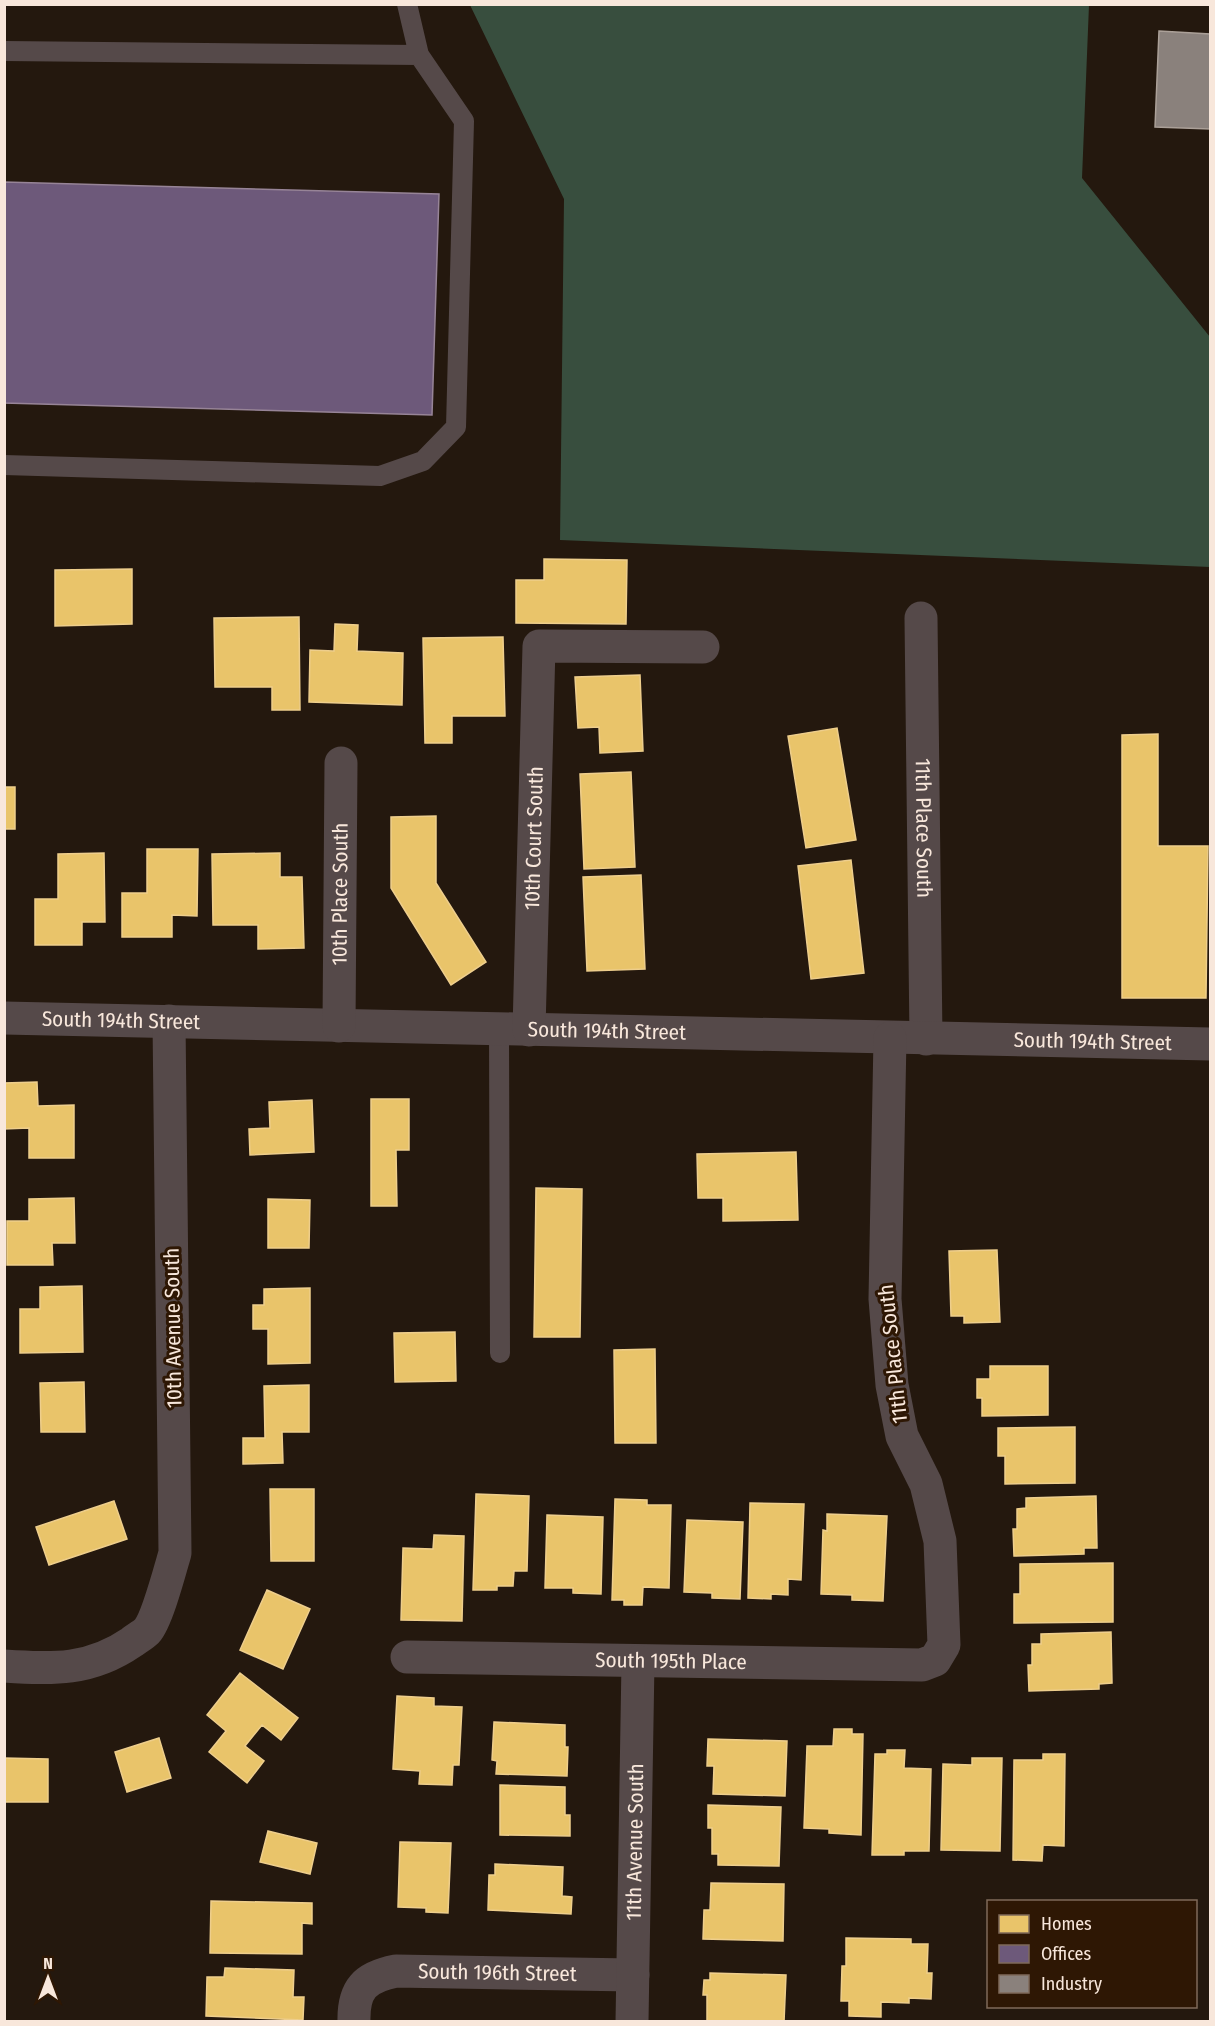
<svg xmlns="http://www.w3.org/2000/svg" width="1215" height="2026" font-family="'Fira Sans Condensed',sans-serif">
<rect width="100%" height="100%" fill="#24180e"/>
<path fill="#384e3e" d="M 470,5 L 1089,5 L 1082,178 L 1210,337 L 1210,567 L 560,540 L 564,199 Z"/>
<path fill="#e9c46a" stroke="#eece8c" stroke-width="1.5" d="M 544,559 L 627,560 L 626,624 L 516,623 L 516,580 L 544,580 Z
M 132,569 L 132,624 L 55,626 L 55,570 Z
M 299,617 L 300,710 L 272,710 L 272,687 L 215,687 L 214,618 Z
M 335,624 L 358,625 L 357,651 L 403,653 L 402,705 L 309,702 L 310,650 L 334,651 Z
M 503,637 L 505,716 L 452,716 L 452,743 L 425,743 L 423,638 Z
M 640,675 L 643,751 L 600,753 L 599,727 L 578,728 L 575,677 Z
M 837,728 L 856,840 L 806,848 L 788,736 Z
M 1158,734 L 1158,846 L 1208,846 L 1206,998 L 1122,998 L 1122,735 Z
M 631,772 L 635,867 L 584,869 L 580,774 Z
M 4,787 L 15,787 L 15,829 L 4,829 Z
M 436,816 L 436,883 L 486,962 L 451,985 L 391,888 L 391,817 Z
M 147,849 L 198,849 L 197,916 L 172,915 L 172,937 L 122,937 L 122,893 L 147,893 Z
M 104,853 L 105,922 L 82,922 L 82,945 L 35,945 L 35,899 L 58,899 L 58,854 Z
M 280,853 L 280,877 L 302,877 L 304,948 L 258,949 L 258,925 L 213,925 L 212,854 Z
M 851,860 L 864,973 L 811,979 L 798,866 Z
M 641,875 L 645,969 L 587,971 L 583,877 Z
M 37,1082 L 38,1106 L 74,1105 L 74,1158 L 29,1158 L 29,1128 L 4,1129 L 4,1083 Z
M 371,1099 L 409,1099 L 409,1150 L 396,1150 L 397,1206 L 371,1206 Z
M 312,1100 L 314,1152 L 250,1155 L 249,1129 L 270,1128 L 269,1102 Z
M 796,1152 L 798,1220 L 723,1221 L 723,1198 L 698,1198 L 697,1154 Z
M 536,1188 L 582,1189 L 580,1337 L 534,1337 Z
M 74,1198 L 75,1243 L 52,1243 L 53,1265 L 7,1265 L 7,1221 L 29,1221 L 29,1199 Z
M 268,1199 L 310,1200 L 309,1248 L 268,1248 Z
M 997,1250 L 1000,1322 L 964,1323 L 964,1316 L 951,1316 L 949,1251 Z
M 82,1286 L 83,1352 L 20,1353 L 20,1309 L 40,1309 L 40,1287 Z
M 310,1288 L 310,1363 L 268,1364 L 268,1329 L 253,1329 L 253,1305 L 264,1305 L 264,1289 Z
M 455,1332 L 456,1381 L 395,1382 L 394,1333 Z
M 655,1349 L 656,1443 L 615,1443 L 614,1350 Z
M 990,1366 L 1048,1366 L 1048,1415 L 982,1416 L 982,1398 L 977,1398 L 977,1379 L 990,1379 Z
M 84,1382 L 85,1432 L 41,1432 L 40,1383 Z
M 309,1385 L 309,1432 L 282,1432 L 283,1463 L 243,1464 L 243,1438 L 265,1438 L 264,1386 Z
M 1075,1427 L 1075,1483 L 1005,1484 L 1005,1456 L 998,1456 L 998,1428 Z
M 270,1489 L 314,1489 L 314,1561 L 271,1561 Z
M 476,1494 L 529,1496 L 527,1571 L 514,1571 L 513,1586 L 497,1586 L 497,1590 L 473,1590 Z
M 1096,1496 L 1097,1548 L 1084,1548 L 1084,1554 L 1014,1556 L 1013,1529 L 1017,1529 L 1017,1509 L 1026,1508 L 1026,1498 Z
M 615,1499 L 647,1500 L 647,1505 L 671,1505 L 669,1588 L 643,1587 L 642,1605 L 624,1605 L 624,1600 L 612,1600 Z
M 114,1501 L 127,1539 L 49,1565 L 36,1527 Z
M 750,1503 L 804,1504 L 801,1580 L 788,1579 L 788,1595 L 771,1594 L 771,1599 L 748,1598 Z
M 827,1514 L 887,1516 L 883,1601 L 852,1600 L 852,1595 L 821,1594 L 823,1530 L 827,1531 Z
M 547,1515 L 603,1517 L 601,1594 L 573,1593 L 573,1588 L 545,1588 Z
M 687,1520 L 743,1522 L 740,1599 L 712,1598 L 712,1593 L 684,1592 Z
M 434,1535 L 464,1536 L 462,1621 L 401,1620 L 403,1548 L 433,1549 Z
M 1113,1563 L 1113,1622 L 1014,1623 L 1014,1594 L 1020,1594 L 1020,1564 Z
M 267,1590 L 310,1609 L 283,1669 L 240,1650 Z
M 1111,1632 L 1112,1683 L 1099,1684 L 1099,1689 L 1029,1691 L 1028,1665 L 1032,1665 L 1032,1644 L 1041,1644 L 1041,1634 Z
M 240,1673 L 298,1718 L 281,1740 L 262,1725 L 245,1746 L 264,1761 L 247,1783 L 209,1752 L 226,1731 L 207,1715 Z
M 397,1696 L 434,1698 L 434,1706 L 462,1707 L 459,1765 L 453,1765 L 452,1785 L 419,1784 L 420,1771 L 393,1769 Z
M 494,1722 L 565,1725 L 565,1747 L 568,1747 L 567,1776 L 496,1774 L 497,1761 L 492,1760 Z
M 834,1729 L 852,1729 L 852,1734 L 863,1734 L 861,1835 L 829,1833 L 829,1829 L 804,1828 L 807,1746 L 833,1746 Z
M 159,1738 L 171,1778 L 127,1792 L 115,1752 Z
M 708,1739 L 787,1741 L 785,1796 L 713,1794 L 714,1766 L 707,1766 Z
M 887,1750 L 905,1750 L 904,1768 L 931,1769 L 929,1851 L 904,1851 L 904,1855 L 872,1855 L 875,1754 L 887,1754 Z
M 1043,1754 L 1065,1754 L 1064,1846 L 1043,1845 L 1042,1861 L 1013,1860 L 1014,1760 L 1043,1760 Z
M 4,1758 L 48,1759 L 48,1802 L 4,1802 Z
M 972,1758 L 1002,1758 L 1000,1851 L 941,1850 L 943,1764 L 972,1765 Z
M 500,1785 L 565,1787 L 565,1815 L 570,1815 L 570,1836 L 500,1835 Z
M 708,1805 L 781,1807 L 779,1866 L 718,1865 L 718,1854 L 712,1854 L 712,1828 L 708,1828 Z
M 268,1831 L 317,1843 L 310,1874 L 260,1862 Z
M 400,1842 L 451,1843 L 448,1913 L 426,1912 L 426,1908 L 398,1907 Z
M 495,1864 L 563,1867 L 562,1896 L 572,1897 L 571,1914 L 488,1910 L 489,1875 L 495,1875 Z
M 711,1883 L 784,1884 L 783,1941 L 703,1939 L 704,1910 L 710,1910 Z
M 211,1901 L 312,1903 L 312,1924 L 302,1923 L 302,1954 L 210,1953 Z
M 846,1938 L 911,1939 L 911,1944 L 928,1944 L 927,1973 L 932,1973 L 931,1999 L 909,1998 L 909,2003 L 881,2002 L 881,2017 L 849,2016 L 849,2001 L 841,2001 L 842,1966 L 846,1966 Z
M 225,1968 L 294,1970 L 293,1997 L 304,1997 L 303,2020 L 206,2016 L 207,1977 L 224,1977 Z
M 710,1973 L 786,1975 L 784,2022 L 707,2022 L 707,1995 L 703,1995 L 704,1980 L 710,1980 Z"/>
<path fill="#6d597a" stroke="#978497" stroke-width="1.5" d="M 4,182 L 439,194 L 432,415 L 4,403 Z"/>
<path fill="#8a817c" stroke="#aba098" stroke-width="1.5" d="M 1159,31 L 1210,34 L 1210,129 L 1155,127 Z"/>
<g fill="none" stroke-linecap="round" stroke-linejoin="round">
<path stroke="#554949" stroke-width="20" d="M 407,4 L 419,55
M 4,51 L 419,55 L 464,121 L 456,427 L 423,461 L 380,476 L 4,465
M 499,1029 L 500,1353"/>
<g stroke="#554949" stroke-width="33">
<path id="s1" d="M 921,618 L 926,1039"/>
<path id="s2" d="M 4,1018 L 1210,1044"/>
<path id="s3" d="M 339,1026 L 341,763"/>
<path id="s4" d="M 529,1030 L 539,646 L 703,647"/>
<path id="s5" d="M 407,1657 L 922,1665 L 935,1660 L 944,1645 L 940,1541 L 926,1484 L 902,1436 L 892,1385 L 885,1299 L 890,1038"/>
<path d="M 4,1666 C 54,1669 90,1671 132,1642 C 137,1638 143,1635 147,1631 C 157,1620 170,1570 175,1553 L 169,1021"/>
<path id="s6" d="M 354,2022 C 353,1989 365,1977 396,1971 L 633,1975"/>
<path id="s7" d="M 632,2022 L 638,1662"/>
</g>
</g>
<g text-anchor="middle" stroke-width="6" stroke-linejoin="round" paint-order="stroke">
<g font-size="21" fill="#f8e7db" stroke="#2e1704">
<text dy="7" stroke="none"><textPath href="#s1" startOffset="210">11th Place South</textPath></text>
<text dy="7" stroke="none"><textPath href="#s4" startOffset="192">10th Court South</textPath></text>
<text dy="7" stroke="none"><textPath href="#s3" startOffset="132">10th Place South</textPath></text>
<text dy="7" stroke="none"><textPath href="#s2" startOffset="117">South 194th Street</textPath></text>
<text dy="7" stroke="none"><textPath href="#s2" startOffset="603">South 194th Street</textPath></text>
<text dy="7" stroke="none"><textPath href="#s2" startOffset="1089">South 194th Street</textPath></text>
<text transform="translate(173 1328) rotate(-91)" y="7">10th Avenue South</text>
<text transform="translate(893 1354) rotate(-96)" y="7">11th Place South</text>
<text dy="7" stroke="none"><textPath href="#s5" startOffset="264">South 195th Place</textPath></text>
<text dy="7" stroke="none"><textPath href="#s7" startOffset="180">11th Avenue South</textPath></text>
<text dy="7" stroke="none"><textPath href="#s6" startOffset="176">South 196th Street</textPath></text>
</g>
</g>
<rect width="1215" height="2026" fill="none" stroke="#f8e7db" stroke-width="12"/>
<rect x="987" y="1900" width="210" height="108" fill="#2e1704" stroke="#7f6a5a" stroke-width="1.5"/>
<rect x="999" y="1915" width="30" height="18" fill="#e9c46a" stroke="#7f6a5a" stroke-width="1.5"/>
<text x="1041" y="1930" font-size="18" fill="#f8e7db">Homes</text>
<rect x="999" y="1945" width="30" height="18" fill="#6d597a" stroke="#7f6a5a" stroke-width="1.5"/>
<text x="1041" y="1960" font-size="18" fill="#f8e7db">Offices</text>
<rect x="999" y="1975" width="30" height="18" fill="#8a817c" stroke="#7f6a5a" stroke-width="1.5"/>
<text x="1041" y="1990" font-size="18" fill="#f8e7db">Industry</text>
<g transform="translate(48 1978)" stroke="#2e1704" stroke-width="4.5" paint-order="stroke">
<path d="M0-4.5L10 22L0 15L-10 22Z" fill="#f8e7db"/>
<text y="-9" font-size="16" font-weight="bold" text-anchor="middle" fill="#f8e7db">N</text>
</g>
</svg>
